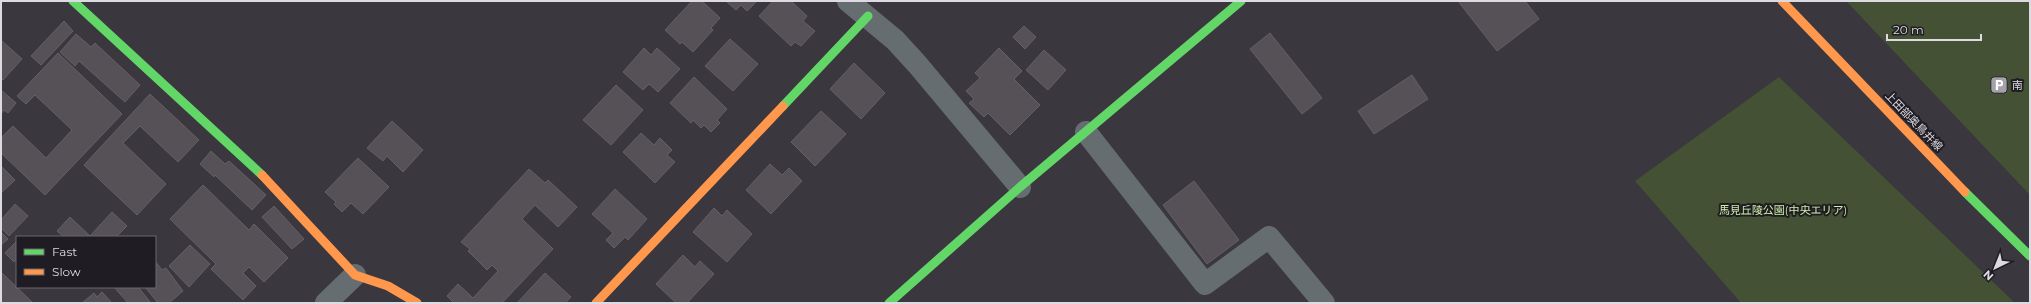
<svg xmlns="http://www.w3.org/2000/svg" width="2031" height="304" font-family="Montserrat,'Noto Sans JP',sans-serif">
<rect width="100%" height="100%" fill="#3a373e"/>
<path fill="#445134" d="M 1846,1 L 2030,1 L 2030,195 Z
M 1779,77 L 2015,303 L 1741,303 L 1635,181 Z"/>
<path fill="#555156" stroke="#646065" d="M 692,1 L 702,1 L 720,18 L 711,28 L 713,30 L 693,52 L 682,42 L 680,44 L 665,30 Z
M 726,1 L 757,1 L 747,11 L 741,5 L 736,10 Z
M 773,1 L 791,1 L 807,16 L 803,21 L 815,31 L 801,46 L 795,42 L 791,46 L 759,16 Z
M 1458,1 L 1525,1 L 1539,19 L 1497,51 Z
M 64,21 L 73,31 L 41,65 L 31,56 Z
M 1024,26 L 1036,37 L 1025,49 L 1013,37 Z
M 1270,33 L 1322,98 L 1302,114 L 1250,49 Z
M 76,34 L 91,47 L 95,43 L 140,85 L 125,102 L 79,61 L 75,66 L 60,52 Z
M 730,39 L 758,64 L 733,91 L 705,66 Z
M 1,40 L 22,59 L 3,80 L 1,78 Z
M 644,48 L 651,55 L 657,48 L 680,69 L 658,92 L 649,84 L 643,90 L 623,72 Z
M 999,48 L 1022,71 L 1014,79 L 1040,105 L 1010,135 L 988,113 L 984,117 L 969,103 L 974,99 L 966,91 L 980,78 L 975,73 Z
M 1044,50 L 1066,70 L 1048,90 L 1026,70 Z
M 58,53 L 122,114 L 45,195 L 1,153 L 1,138 L 13,126 L 46,158 L 72,130 L 35,95 L 26,104 L 17,96 Z
M 854,63 L 885,93 L 861,119 L 830,89 Z
M 1412,75 L 1428,99 L 1374,134 L 1358,111 Z
M 694,77 L 727,109 L 717,120 L 720,123 L 711,132 L 704,125 L 701,128 L 693,120 L 691,123 L 670,103 Z
M 616,85 L 643,110 L 611,145 L 583,120 Z
M 1,90 L 16,103 L 8,113 L 4,110 L 1,114 Z
M 150,94 L 199,140 L 178,162 L 140,126 L 123,143 L 166,184 L 137,215 L 84,165 Z
M 821,111 L 846,134 L 815,166 L 791,142 Z
M 392,121 L 423,150 L 403,172 L 387,156 L 383,161 L 367,148 Z
M 641,133 L 654,145 L 660,138 L 672,150 L 667,155 L 675,162 L 655,183 L 623,152 Z
M 211,151 L 225,164 L 229,161 L 266,195 L 252,210 L 215,175 L 214,177 L 200,164 Z
M 358,158 L 389,187 L 363,214 L 351,203 L 342,212 L 334,204 L 336,202 L 325,192 Z
M 770,164 L 782,175 L 789,168 L 802,181 L 771,214 L 746,190 Z
M 1,166 L 15,180 L 1,193 Z
M 529,169 L 545,183 L 548,180 L 577,207 L 558,227 L 535,205 L 522,219 L 553,249 L 502,303 L 454,303 L 447,296 L 458,284 L 473,298 L 498,271 L 492,265 L 487,270 L 468,251 L 470,249 L 461,242 Z
M 1194,181 L 1239,240 L 1207,264 L 1163,205 Z
M 203,185 L 249,230 L 254,224 L 288,258 L 264,282 L 249,267 L 243,273 L 256,286 L 243,300 L 211,269 L 216,264 L 170,219 Z
M 615,189 L 647,219 L 628,240 L 625,237 L 614,248 L 606,240 L 613,233 L 592,214 Z
M 15,204 L 28,216 L 9,236 L 1,228 L 1,220 Z
M 274,206 L 304,239 L 292,249 L 262,217 Z
M 714,208 L 722,216 L 727,210 L 752,234 L 727,262 L 693,232 Z
M 112,212 L 127,226 L 116,237 L 64,237 L 57,231 L 70,217 L 90,236 Z
M 1,232 L 8,239 L 1,245 Z
M 17,241 L 17,258 L 14,262 L 5,253 Z
M 190,245 L 210,264 L 189,287 L 169,266 Z
M 683,255 L 695,267 L 700,261 L 714,274 L 687,303 L 676,303 L 656,284 Z
M 155,261 L 162,270 L 166,268 L 183,291 L 169,303 L 158,303 L 145,287 L 155,287 Z
M 1,272 L 33,303 L 1,303 Z
M 545,273 L 571,297 L 565,303 L 517,303 Z
M 114,287 L 138,287 L 151,303 L 128,303 Z
M 102,292 L 112,303 L 82,303 L 94,293 L 97,297 Z"/>
<g fill="none" stroke-linecap="round" stroke-linejoin="round">
<path stroke="#666d71" stroke-width="22" d="M 848,1 L 895,40 L 917,64 L 1020,187
M 1086,132 L 1205,284 L 1269,237 L 1324,303
M 326,303 L 355,275"/>
<path stroke="#63d668" stroke-width="9" d="M 73,1 L 262,175
M 783,106 L 868,16
M 1965,192 L 2030,256
M 889,303 L 1020,187 L 1241,1"/>
<path stroke="#ff974d" stroke-width="9" d="M 1782,1 L 1965,192
M 262,175 L 355,275 L 388,286 L 417,303
M 596,303 L 783,106"/>
</g>
<defs>
<symbol id="parking-square" viewBox="-11 -11 22 22"><rect x="-9" y="-9" width="18" height="18" rx="4" fill="#a4a1a9" stroke="#1f1d23"/><path d="M-3.5-5.5H1a3.5 3.5 0 0 1 0 7H-1V5.5H-3.5ZM-1-3.4V-.6H.8a1.4 1.4 0 0 0 0-2.8Z" fill="#fff"/></symbol>
</defs>
<g fill-rule="evenodd">
<use href="#parking-square" x="1989" y="75" width="20" height="20"/>
</g>
<g text-anchor="middle" stroke-width="4" stroke-linejoin="round" paint-order="stroke">
<g font-size="11" fill="#dddae2" stroke="#1f1d23" text-anchor="start">
<text x="2012" y="89">南</text>
</g>
<g font-size="11" fill="#dddae2" stroke="#1f1d23">
<text transform="translate(1914 121) rotate(46)" y="4">上田部奥鳥井線</text>
</g>
<g font-size="11" fill="#cdeda6" stroke="#1f1d23">
<text x="1783" y="214">馬見丘陵公園(中央エリア)</text>
</g>
</g>
<rect width="2031" height="304" fill="none" stroke="#dddae2" stroke-width="4"/>
<rect x="16" y="236" width="140" height="52" fill="#1f1d23" stroke="#6b696f"/>
<rect x="24" y="249" width="20" height="6" fill="#63d668" stroke="#6b696f"/>
<text x="52" y="256" font-size="12" fill="#dddae2">Fast</text>
<rect x="24" y="269" width="20" height="6" fill="#ff974d" stroke="#6b696f"/>
<text x="52" y="276" font-size="12" fill="#dddae2">Slow</text>
<g transform="translate(1995 268) rotate(223)" stroke="#1f1d23" stroke-width="3" paint-order="stroke">
<path d="M0-3L7 15L0 10L-7 15Z" fill="#dddae2"/>
<text y="-6" font-size="11" font-weight="bold" text-anchor="middle" fill="#dddae2">N</text>
</g>
<path d="M1887 34v6h94v-6" fill="none" stroke="#dddae2" stroke-width="2"/>
<text x="1893" y="34" font-size="12" fill="#dddae2" stroke="#1f1d23" stroke-width="3" paint-order="stroke">20 m</text>
</svg>
